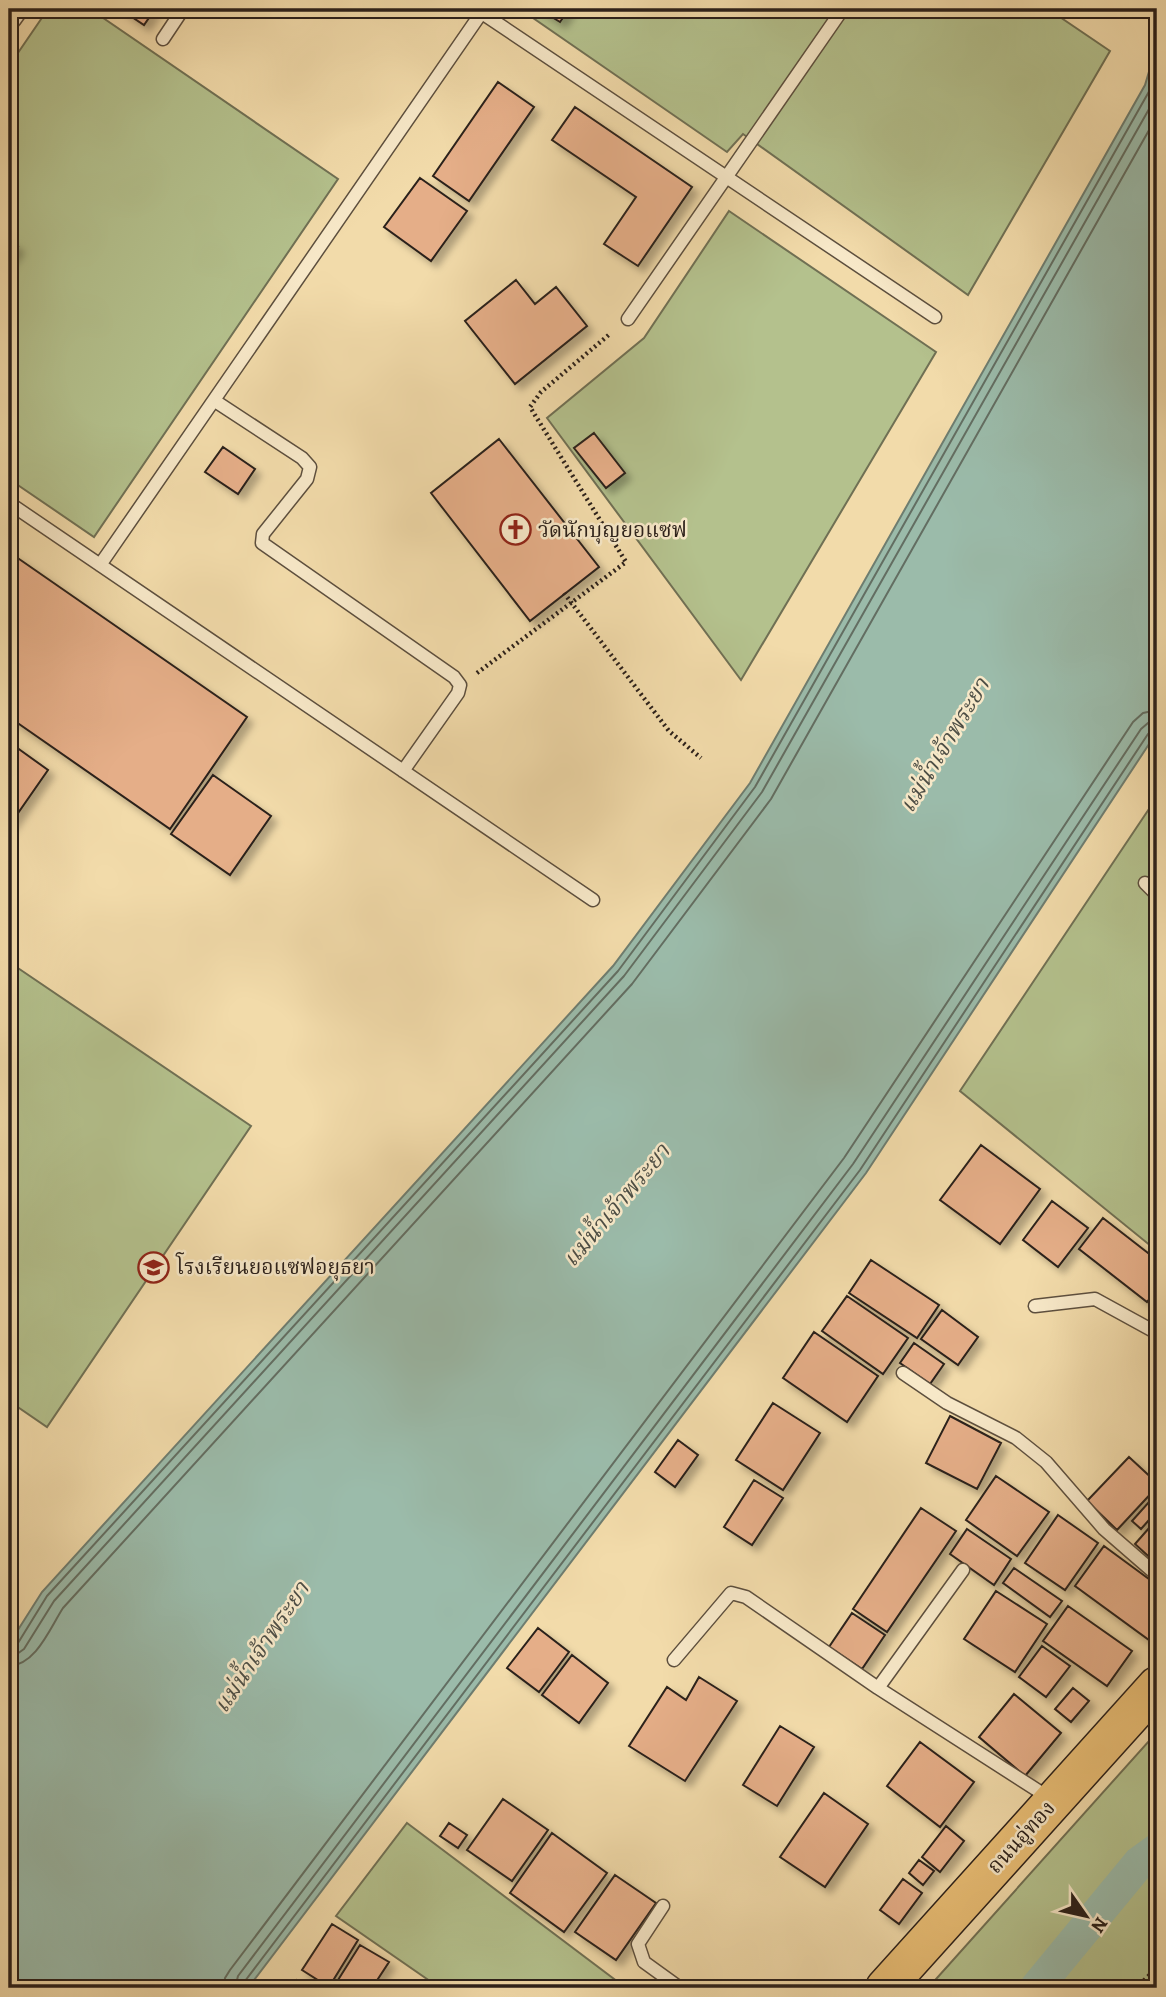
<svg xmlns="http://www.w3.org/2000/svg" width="1166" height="1997" font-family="Alegreya,'Noto Serif Thai',serif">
<defs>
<filter id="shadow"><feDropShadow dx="6" dy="6" stdDeviation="3.5" flood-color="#0004"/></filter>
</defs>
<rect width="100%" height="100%" fill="#f2dbaa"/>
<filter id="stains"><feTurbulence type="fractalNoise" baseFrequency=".00286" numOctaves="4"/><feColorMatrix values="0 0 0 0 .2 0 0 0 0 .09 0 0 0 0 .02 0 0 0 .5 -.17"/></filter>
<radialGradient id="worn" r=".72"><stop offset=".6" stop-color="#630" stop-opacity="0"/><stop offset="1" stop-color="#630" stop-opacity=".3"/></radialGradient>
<path fill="#b4c18d" stroke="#707054" stroke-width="2" d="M 48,9 L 90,9 L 338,179 L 94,537 L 9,479 L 9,66 Z
M 520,9 L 1048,9 L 1110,51 L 968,295 L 743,134 L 727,152 Z
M 729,211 L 936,352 L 741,680 L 547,418 L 644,338 Z
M 1157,797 L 1157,1251 L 960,1091 Z
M 9,962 L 251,1126 L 47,1427 L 9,1401 Z
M 1157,1732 L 1157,1988 L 928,1988 Z
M 407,1823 L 626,1988 L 440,1988 L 336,1916 Z"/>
<path fill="#9bbbaa" stroke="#6e7d70" stroke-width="2" d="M 1157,45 L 1157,732 L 866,1173 L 248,1988 L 9,1988 L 9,1644 L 42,1592 L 613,966 L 750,783 L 1145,85 Z"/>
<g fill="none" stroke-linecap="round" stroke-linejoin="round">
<path stroke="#636e62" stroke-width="2" d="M 9,1646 L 14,1646 L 18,1643 L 47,1596 L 618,971 L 755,787 L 1151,88 L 1157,69
M 9,1655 L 17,1654 L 24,1649 L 54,1601 L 624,976 L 762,792 L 1157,95
M 9,1666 C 36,1665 50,1628 63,1608 L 632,984 L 771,799 L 1157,116
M 224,1988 L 225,1978 L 230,1970 L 844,1158 L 1133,722 L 1143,713 L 1157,710
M 235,1988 L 238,1976 L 853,1164 L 1141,729 L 1148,723 L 1157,721
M 243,1988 L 245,1981 L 860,1170 L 1148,734 L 1153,730 L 1157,730"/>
<path stroke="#9bbbaa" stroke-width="33" d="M 1036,1988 L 1139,1863 L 1157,1850"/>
</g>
<path fill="#e5ae88" stroke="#2b201a" stroke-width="2" filter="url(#shadow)" d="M 120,9 L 155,9 L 144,25 Z
M 539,9 L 569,9 L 560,22 Z
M 498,82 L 534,107 L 469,201 L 433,176 Z
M 575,107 L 692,187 L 638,266 L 604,244 L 636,197 L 552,140 Z
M 420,178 L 467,211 L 431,261 L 384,227 Z
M 9,240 L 18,247 L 9,260 Z
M 516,280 L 535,304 L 556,287 L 587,326 L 515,384 L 465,321 Z
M 594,433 L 625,473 L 606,488 L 574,448 Z
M 499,439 L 599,567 L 530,621 L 431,493 Z
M 223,447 L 255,469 L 238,494 L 205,472 Z
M 9,552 L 247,717 L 170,829 L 9,717 Z
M 9,742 L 48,770 L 9,826 Z
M 213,775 L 271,816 L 230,875 L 171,834 Z
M 981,1145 L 1040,1189 L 1000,1244 L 940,1200 Z
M 1052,1201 L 1088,1228 L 1058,1267 L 1023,1240 Z
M 1103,1218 L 1157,1260 L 1157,1289 L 1147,1302 L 1079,1249 Z
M 871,1260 L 939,1305 L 917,1338 L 849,1293 Z
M 847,1296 L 908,1338 L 883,1374 L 822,1331 Z
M 942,1310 L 978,1337 L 958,1365 L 921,1339 Z
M 814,1332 L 878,1376 L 847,1422 L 783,1378 Z
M 914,1343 L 944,1364 L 930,1384 L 900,1363 Z
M 773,1403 L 820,1433 L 783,1490 L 736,1460 Z
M 950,1416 L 1001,1443 L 977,1489 L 926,1463 Z
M 678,1440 L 698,1455 L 675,1487 L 655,1472 Z
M 1129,1457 L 1157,1483 L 1157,1487 L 1117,1530 L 1087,1501 Z
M 996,1476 L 1049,1512 L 1017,1556 L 966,1520 Z
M 754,1480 L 783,1498 L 752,1545 L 724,1527 Z
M 1157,1493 L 1157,1511 L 1141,1529 L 1132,1521 Z
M 921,1508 L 956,1531 L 887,1632 L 853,1609 Z
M 1058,1515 L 1098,1543 L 1065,1590 L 1025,1563 Z
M 1157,1519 L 1157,1564 L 1135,1544 Z
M 967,1529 L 1011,1559 L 994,1585 L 950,1554 Z
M 1104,1546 L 1157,1585 L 1157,1629 L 1149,1640 L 1075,1586 Z
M 1014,1568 L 1062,1601 L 1050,1617 L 1003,1583 Z
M 996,1591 L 1047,1624 L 1015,1672 L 964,1639 Z
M 1068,1606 L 1132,1651 L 1107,1686 L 1043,1641 Z
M 852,1613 L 885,1635 L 862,1669 L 829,1647 Z
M 538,1628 L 569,1652 L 539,1692 L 507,1668 Z
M 1042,1646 L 1070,1666 L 1046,1697 L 1019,1677 Z
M 572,1655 L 608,1683 L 579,1723 L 542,1695 Z
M 699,1677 L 737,1701 L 685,1781 L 629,1746 L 667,1687 L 686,1700 Z
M 1073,1688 L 1089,1701 L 1071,1722 L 1055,1709 Z
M 1014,1694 L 1061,1733 L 1025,1776 L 979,1737 Z
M 780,1726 L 814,1747 L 777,1806 L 743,1785 Z
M 920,1742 L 974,1782 L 940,1827 L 887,1786 Z
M 824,1793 L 868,1824 L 825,1887 L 780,1857 Z
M 503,1799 L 548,1830 L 512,1881 L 467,1850 Z
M 449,1823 L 467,1835 L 458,1848 L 440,1836 Z
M 946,1826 L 964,1841 L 940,1872 L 922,1857 Z
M 552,1833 L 607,1873 L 564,1932 L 510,1893 Z
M 919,1860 L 934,1871 L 923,1885 L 909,1873 Z
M 615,1875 L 656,1903 L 616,1960 L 575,1932 Z
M 903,1879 L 922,1893 L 899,1924 L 880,1910 Z
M 332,1924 L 358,1940 L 329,1987 L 302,1970 Z
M 360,1945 L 389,1962 L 372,1988 L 333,1988 Z
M 297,1980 L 311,1988 L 292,1988 Z"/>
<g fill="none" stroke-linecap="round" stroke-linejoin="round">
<defs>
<path id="service" d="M 476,9 L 935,317
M 163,39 L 183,9
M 628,319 L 842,10
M 215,401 L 302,458 L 310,467 L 307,479 L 263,534 L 262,543 L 454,677 L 460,685 L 458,693 L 403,771
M 9,503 L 593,900
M 100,565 L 484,9
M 1145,883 L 1157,895
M 1035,1306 L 1095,1299 L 1157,1333
M 903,1373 L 947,1403 L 1016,1438 L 1046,1462 L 1104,1529 L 1157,1575
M 674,1660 L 731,1593 L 746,1597 L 878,1688 L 1051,1799
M 878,1688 L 963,1570
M 663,1906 L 638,1944 L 644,1962 L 680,1988"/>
<path id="minor" d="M 9,16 L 14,9"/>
<path id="primary" d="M 885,1988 L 1157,1686"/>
</defs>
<use href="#service" stroke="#5d4f3e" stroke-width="15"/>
<use href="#minor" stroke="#5d4f3e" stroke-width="29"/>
<use href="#primary" stroke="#2b201a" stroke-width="41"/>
<path stroke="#2b201a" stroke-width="4.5" stroke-dasharray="2 3.5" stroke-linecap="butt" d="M 564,593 L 669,731 L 701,758
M 477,673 L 626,562 L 530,407 L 541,392 L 611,333
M 1136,1988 L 1157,1968"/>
<use href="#service" stroke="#f7e8c8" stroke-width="12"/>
<use href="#minor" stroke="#f7e8c8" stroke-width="26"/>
<use href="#primary" stroke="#e9be75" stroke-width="38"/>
</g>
<defs>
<symbol id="church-ring" viewBox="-11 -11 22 22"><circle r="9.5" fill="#f7e8c8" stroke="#8f2418" stroke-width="1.5"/><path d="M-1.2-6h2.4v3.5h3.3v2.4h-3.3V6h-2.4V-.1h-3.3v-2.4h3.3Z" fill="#8f2418"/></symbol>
<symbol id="school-ring" viewBox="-11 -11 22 22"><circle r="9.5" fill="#f7e8c8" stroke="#8f2418" stroke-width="1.5"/><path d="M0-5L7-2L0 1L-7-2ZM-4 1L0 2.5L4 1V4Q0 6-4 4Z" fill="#8f2418"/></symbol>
</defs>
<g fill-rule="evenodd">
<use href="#church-ring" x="498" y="512" width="35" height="35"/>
<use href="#school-ring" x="136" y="1250" width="35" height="35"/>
</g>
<g text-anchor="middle" stroke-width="5" stroke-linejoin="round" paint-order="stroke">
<g font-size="21" fill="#2b201a" stroke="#f7e8c8" text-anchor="start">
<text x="538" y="537">วัดนักบุญยอแซฟ</text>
<text x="176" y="1274">โรงเรียนยอแซฟอยุธยา</text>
</g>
<g font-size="21" fill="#2b201a" stroke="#f7e8c8">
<text transform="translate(1021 1837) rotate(-48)" y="7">ถนนอู่ทอง</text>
</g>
<g font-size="23" font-style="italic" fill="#4d4e45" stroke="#f7e8c8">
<text transform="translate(944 745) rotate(-59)" y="8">แม่น้ำเจ้าพระยา</text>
<text transform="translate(616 1205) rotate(-50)" y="8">แม่น้ำเจ้าพระยา</text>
<text transform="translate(261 1647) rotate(-56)" y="8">แม่น้ำเจ้าพระยา</text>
</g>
</g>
<rect width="1166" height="1997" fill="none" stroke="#f2dbaa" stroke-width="35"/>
<rect x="10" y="10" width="1145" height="1976" fill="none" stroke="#2b201a" stroke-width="3.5"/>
<rect x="18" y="18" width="1131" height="1962" fill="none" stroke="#2b201a" stroke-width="2"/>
<g transform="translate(1086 1916) rotate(124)" stroke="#f7e8c8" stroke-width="5" paint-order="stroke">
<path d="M0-5L12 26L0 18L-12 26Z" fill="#2b201a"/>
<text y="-10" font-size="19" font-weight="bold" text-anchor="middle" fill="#2b201a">N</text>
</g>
<rect width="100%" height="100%" filter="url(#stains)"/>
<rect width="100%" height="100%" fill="url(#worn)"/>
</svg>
